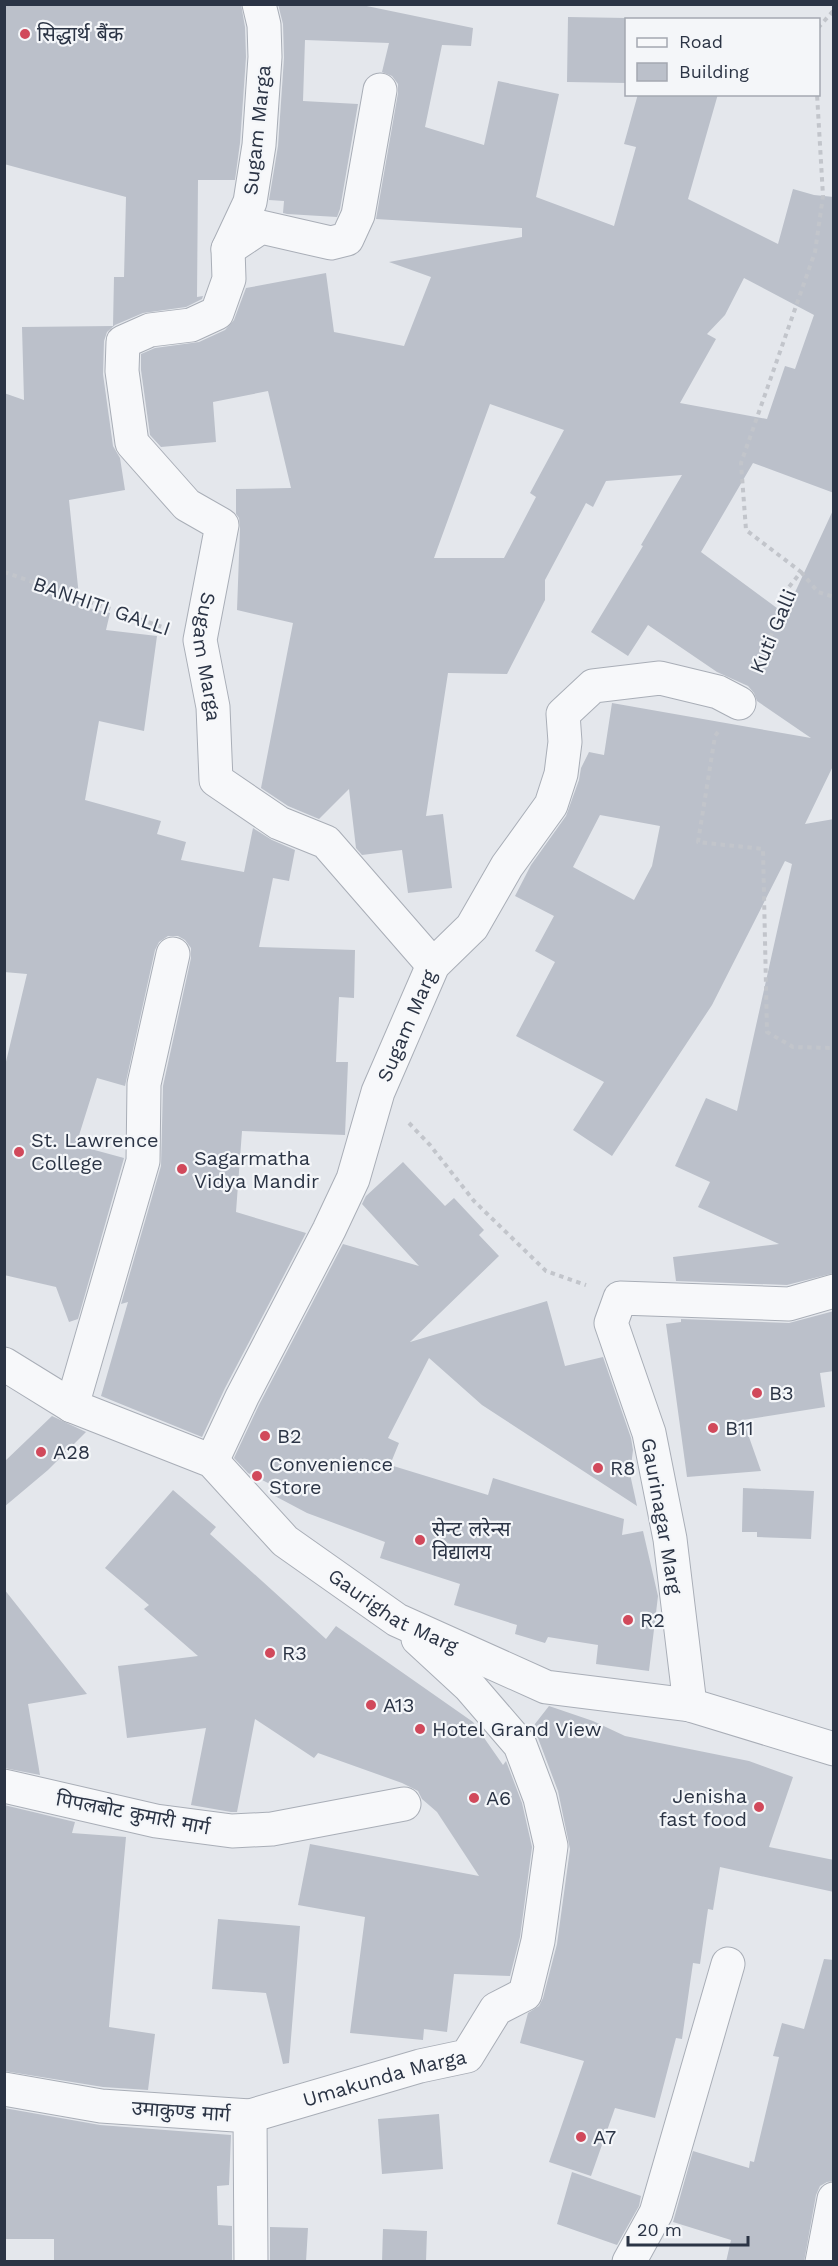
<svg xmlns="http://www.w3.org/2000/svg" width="838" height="2266" font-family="'Work Sans','Noto Sans Devanagari',sans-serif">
<rect width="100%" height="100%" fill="#e4e7ec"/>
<path fill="#bbc0ca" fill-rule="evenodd" d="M 4,4 L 241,4 L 245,27 L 246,57 L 240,143 L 235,180 L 198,180 L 197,297 L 203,296 L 202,299 L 186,307 L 143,313 L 115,325 L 107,332 L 104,341 L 103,374 L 113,446 L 120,458 L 125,490 L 69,500 L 80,606 L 110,613 L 106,630 L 157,636 L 144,731 L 99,721 L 85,800 L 161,821 L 157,834 L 186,842 L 181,860 L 244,872 L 253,828 L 272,840 L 295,850 L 289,881 L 273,878 L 259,947 L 355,950 L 354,998 L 339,997 L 336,1062 L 348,1062 L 345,1135 L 242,1131 L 236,1212 L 306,1233 L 225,1388 L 202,1437 L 101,1396 L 128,1302 L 121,1304 L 161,1166 L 163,1086 L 191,958 L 191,948 L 185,940 L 178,936 L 168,936 L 159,942 L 155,950 L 125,1086 L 97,1078 L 76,1145 L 124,1158 L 78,1319 L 69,1322 L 56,1287 L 4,1275 L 4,1070 L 27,974 L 4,972 L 4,393 L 24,400 L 22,327 L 113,326 L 114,277 L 124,277 L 126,197 L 4,164 Z
M 278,4 L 357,4 L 473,28 L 471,46 L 442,45 L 425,127 L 484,145 L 498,81 L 559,94 L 536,197 L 614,226 L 636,147 L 624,144 L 638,94 L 718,94 L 688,199 L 778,244 L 793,189 L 814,195 L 834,197 L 834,493 L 753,463 L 701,552 L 785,614 L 834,508 L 834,764 L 805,824 L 834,819 L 834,1273 L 787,1285 L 676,1281 L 673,1257 L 779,1244 L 698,1207 L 710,1182 L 675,1166 L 706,1098 L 737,1111 L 792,864 L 785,861 L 712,1005 L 612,1156 L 573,1130 L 604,1082 L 516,1036 L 555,962 L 535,951 L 554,916 L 515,896 L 531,865 L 566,816 L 579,780 L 581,768 L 589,752 L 604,755 L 612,703 L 811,738 L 757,701 L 754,693 L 748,686 L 717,672 L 648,625 L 628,656 L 591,632 L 643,546 L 641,545 L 682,475 L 606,481 L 593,507 L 586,503 L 545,580 L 545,600 L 507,674 L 448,673 L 426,816 L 443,814 L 452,888 L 408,893 L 402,850 L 362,855 L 356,848 L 349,789 L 319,819 L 288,806 L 261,788 L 293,623 L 237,610 L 240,528 L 239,518 L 236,514 L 236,489 L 291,488 L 268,391 L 213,402 L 216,442 L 161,447 L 150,435 L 141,370 L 141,354 L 155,348 L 199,342 L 225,330 L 234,320 L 246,288 L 326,273 L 334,332 L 404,346 L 431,277 L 389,262 L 522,237 L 522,228 L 376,219 L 398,93 L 398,84 L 392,76 L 382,72 L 389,43 L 305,40 L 303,101 L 358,104 L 340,209 L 337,217 L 287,214 L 283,213 L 284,201 L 269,200 L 278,146 L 284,58 L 283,24 ZM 744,278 L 814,315 L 795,369 L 785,366 L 767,419 L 680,403 L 716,339 L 707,334 L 725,315 ZM 490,404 L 564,430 L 530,493 L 536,497 L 504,558 L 434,558 ZM 600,815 L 660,826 L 652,866 L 634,900 L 573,867 Z
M 568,17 L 627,18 L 627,83 L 567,82 Z
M 403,1162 L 445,1206 L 454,1198 L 484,1230 L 479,1235 L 499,1256 L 410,1342 L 547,1301 L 565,1366 L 603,1357 L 631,1438 L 633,1450 L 630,1474 L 637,1506 L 482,1405 L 429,1358 L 388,1438 L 399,1443 L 390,1465 L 488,1495 L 493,1478 L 624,1519 L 622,1535 L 643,1531 L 658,1596 L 649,1671 L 596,1664 L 598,1645 L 548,1637 L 545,1643 L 515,1634 L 517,1625 L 454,1605 L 460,1584 L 380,1558 L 385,1542 L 307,1513 L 273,1495 L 276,1487 L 248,1473 L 234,1458 L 259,1405 L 343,1244 L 419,1266 L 362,1204 L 366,1196 Z
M 834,1311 L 834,1371 L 820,1373 L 825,1407 L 743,1420 L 761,1471 L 687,1477 L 666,1324 L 681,1322 L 681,1319 L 789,1323 Z
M 52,1416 L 86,1432 L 48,1470 L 4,1507 L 4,1462 Z
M 743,1488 L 814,1491 L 811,1539 L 757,1537 L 757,1532 L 742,1532 Z
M 173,1490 L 216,1527 L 210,1534 L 326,1639 L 336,1626 L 473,1722 L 503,1765 L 506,1761 L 522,1803 L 532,1847 L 520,1937 L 510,1976 L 454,1974 L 447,2032 L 424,2029 L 423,2040 L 350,2033 L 365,1917 L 298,1905 L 310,1844 L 479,1876 L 437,1812 L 422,1799 L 418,1791 L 402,1783 L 318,1753 L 314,1758 L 255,1719 L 237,1812 L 231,1812 L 191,1805 L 206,1728 L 127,1738 L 118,1666 L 198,1656 L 144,1609 L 149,1605 L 105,1568 Z
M 4,1589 L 87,1694 L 28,1704 L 40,1775 L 4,1768 Z
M 549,1706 L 593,1721 L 625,1736 L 749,1761 L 793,1777 L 769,1847 L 834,1860 L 834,1892 L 720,1867 L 713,1910 L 708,1909 L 700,1964 L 693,1963 L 682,2039 L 676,2038 L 655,2118 L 615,2108 L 591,2176 L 549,2162 L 584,2061 L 520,2043 L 528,2013 L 539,2006 L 543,1998 L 557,1944 L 570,1849 L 558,1791 L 538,1738 L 531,1729 Z
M 4,1805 L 75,1822 L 72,1833 L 126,1837 L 109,2027 L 155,2034 L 148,2090 L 103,2087 L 4,2071 Z
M 218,1919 L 300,1926 L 289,2063 L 283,2064 L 266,1993 L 212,1989 Z
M 824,1959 L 834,1960 L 834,2181 L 827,2182 L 820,2186 L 816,2195 L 804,2262 L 726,2262 L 731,2240 L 673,2222 L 693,2151 L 749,2168 L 750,2161 L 754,2162 L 779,2057 L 773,2056 L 782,2023 L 804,2029 Z
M 4,2108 L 100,2125 L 231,2135 L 229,2185 L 217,2186 L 218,2225 L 232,2226 L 232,2262 L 54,2262 L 54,2239 L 4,2239 Z
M 439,2114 L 443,2169 L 382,2174 L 378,2119 Z
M 572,2172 L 641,2196 L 639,2206 L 617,2245 L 557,2224 Z
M 270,2227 L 308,2228 L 306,2262 L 270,2262 Z
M 383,2229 L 427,2231 L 426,2262 L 382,2262 Z"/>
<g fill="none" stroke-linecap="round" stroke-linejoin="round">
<defs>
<g id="minor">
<path id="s1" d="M 259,4 L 264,25 L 265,57 L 259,145 L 250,202 L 228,249 L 229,279 L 217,313 L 191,325 L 150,330 L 123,342 L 122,371 L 132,443 L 187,505 L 222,525 L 200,640 L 213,707 L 216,780 L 279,823 L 326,842 L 433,965"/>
<path d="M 228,249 L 261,227 L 331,243 L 347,239 L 358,215 L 380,90"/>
<path id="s2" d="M 4,1364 L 72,1406 L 212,1461 L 285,1541 L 397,1620 L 546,1687 L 690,1705 L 834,1749"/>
<path d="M 72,1406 L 143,1161 L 144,1084 L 173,954"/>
<path id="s3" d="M 212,1461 L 242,1397 L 329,1230 L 353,1179 L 378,1092 L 433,965 L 472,927 L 507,866 L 551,805 L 561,774 L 565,742 L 563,714 L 593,686 L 660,678 L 718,692 L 739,703"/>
<path d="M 690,1705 L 670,1539 L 649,1433 L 611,1323 L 620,1298 L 789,1304 L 834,1291"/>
<path d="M 4,1786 L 156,1821 L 232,1831 L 272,1829 L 404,1804"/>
<path d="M 4,2089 L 101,2106 L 250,2116 L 251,2262"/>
<path id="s4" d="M 250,2116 L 420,2066 L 467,2056 L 496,2009 L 525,1994 L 538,1941 L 551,1846 L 540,1798 L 520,1745 L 470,1687 L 418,1639"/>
<path d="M 629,2262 L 656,2213 L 728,1964"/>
<path d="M 822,2262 L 834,2199"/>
</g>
</defs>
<use href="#minor" stroke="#a9aeb7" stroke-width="35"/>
<path stroke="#c2c5cb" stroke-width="4" stroke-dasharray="4.5 4.5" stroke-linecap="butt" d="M 818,28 L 834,10
M 4,572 L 165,628
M 801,572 L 818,592 L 834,597
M 755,670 L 775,627 L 789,587 L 801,572 L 746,530 L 741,463 L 815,252 L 823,196 L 817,94
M 718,732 L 715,736 L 698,842 L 763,849 L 767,1032 L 793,1047 L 834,1048
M 409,1123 L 430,1145 L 474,1201 L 546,1271 L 586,1285"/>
<use href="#minor" stroke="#f7f8fa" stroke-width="33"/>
</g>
<g fill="#d1495b" stroke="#f4f6f9" stroke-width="2">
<circle cx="25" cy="34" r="6"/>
<circle cx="19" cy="1152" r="6"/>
<circle cx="182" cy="1169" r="6"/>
<circle cx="757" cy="1393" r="6"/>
<circle cx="713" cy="1428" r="6"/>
<circle cx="265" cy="1436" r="6"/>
<circle cx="41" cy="1452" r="6"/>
<circle cx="598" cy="1468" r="6"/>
<circle cx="257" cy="1476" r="6"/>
<circle cx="420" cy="1540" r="6"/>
<circle cx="628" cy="1620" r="6"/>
<circle cx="270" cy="1653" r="6"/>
<circle cx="371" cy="1705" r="6"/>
<circle cx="420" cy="1729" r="6"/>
<circle cx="474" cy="1798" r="6"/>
<circle cx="759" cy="1807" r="6"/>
<circle cx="581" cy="2137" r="6"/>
</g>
<g text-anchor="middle" stroke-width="4.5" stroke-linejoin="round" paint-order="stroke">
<g font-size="20" fill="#2b3445" stroke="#f4f6f9" text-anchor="start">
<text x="37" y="41">सिद्धार्थ बैंक</text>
<text x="31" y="1147">St. Lawrence<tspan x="31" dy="23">College</tspan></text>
<text x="194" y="1165">Sagarmatha<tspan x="194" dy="23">Vidya Mandir</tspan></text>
<text x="769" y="1400">B3</text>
<text x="725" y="1435">B11</text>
<text x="277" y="1443">B2</text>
<text x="53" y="1459">A28</text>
<text x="269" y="1471">Convenience<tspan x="269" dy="23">Store</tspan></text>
<text x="610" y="1475">R8</text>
<text x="432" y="1536">सेन्ट लरेन्स<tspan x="432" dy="23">विद्यालय</tspan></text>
<text x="640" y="1627">R2</text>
<text x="282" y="1660">R3</text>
<text x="383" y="1712">A13</text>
<text x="432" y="1736">Hotel Grand View</text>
<text x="747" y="1803" text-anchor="end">Jenisha<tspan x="747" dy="23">fast food</tspan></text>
<text x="486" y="1805">A6</text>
<text x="593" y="2144">A7</text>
</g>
<g font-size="20" fill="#2b3445" stroke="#f4f6f9">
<text transform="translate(257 130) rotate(-84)" y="7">Sugam Marga</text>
<text transform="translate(102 606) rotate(19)" y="7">BANHITI GALLI</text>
<text transform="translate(773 631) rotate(-67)" y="7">Kuti Galli</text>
<text dy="7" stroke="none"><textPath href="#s1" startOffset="776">Sugam Marga</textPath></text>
<text dy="7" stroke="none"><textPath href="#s3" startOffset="478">Sugam Marg</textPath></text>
<text transform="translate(662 1516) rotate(80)" y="7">Gaurinagar Marg</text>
<text dy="7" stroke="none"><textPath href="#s2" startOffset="468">Gaurighat Marg</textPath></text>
<text transform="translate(133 1813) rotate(11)" y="7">पिपलबोट कुमारी मार्ग</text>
<text dy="7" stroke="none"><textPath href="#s4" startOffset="140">Umakunda Marga</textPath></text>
<text transform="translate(181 2111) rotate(4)" y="7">उमाकुण्ड मार्ग</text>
</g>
</g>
<rect width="838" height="2266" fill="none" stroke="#2b3445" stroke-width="12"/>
<rect x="625" y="18" width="195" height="78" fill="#f4f6f9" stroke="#a4a8b1" stroke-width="1.5"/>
<rect x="637" y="38" width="30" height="9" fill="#f7f8fa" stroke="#a4a8b1" stroke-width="1.5"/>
<text x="679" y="48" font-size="18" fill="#2b3445">Road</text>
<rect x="637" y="63" width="30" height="18" fill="#bbc0ca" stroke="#a4a8b1" stroke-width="1.5"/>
<text x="679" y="78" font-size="18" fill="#2b3445">Building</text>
<path d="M628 2236v9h120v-9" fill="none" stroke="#2b3445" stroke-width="3"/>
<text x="637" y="2236" font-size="18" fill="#2b3445" stroke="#f4f6f9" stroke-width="4.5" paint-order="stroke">20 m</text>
</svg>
